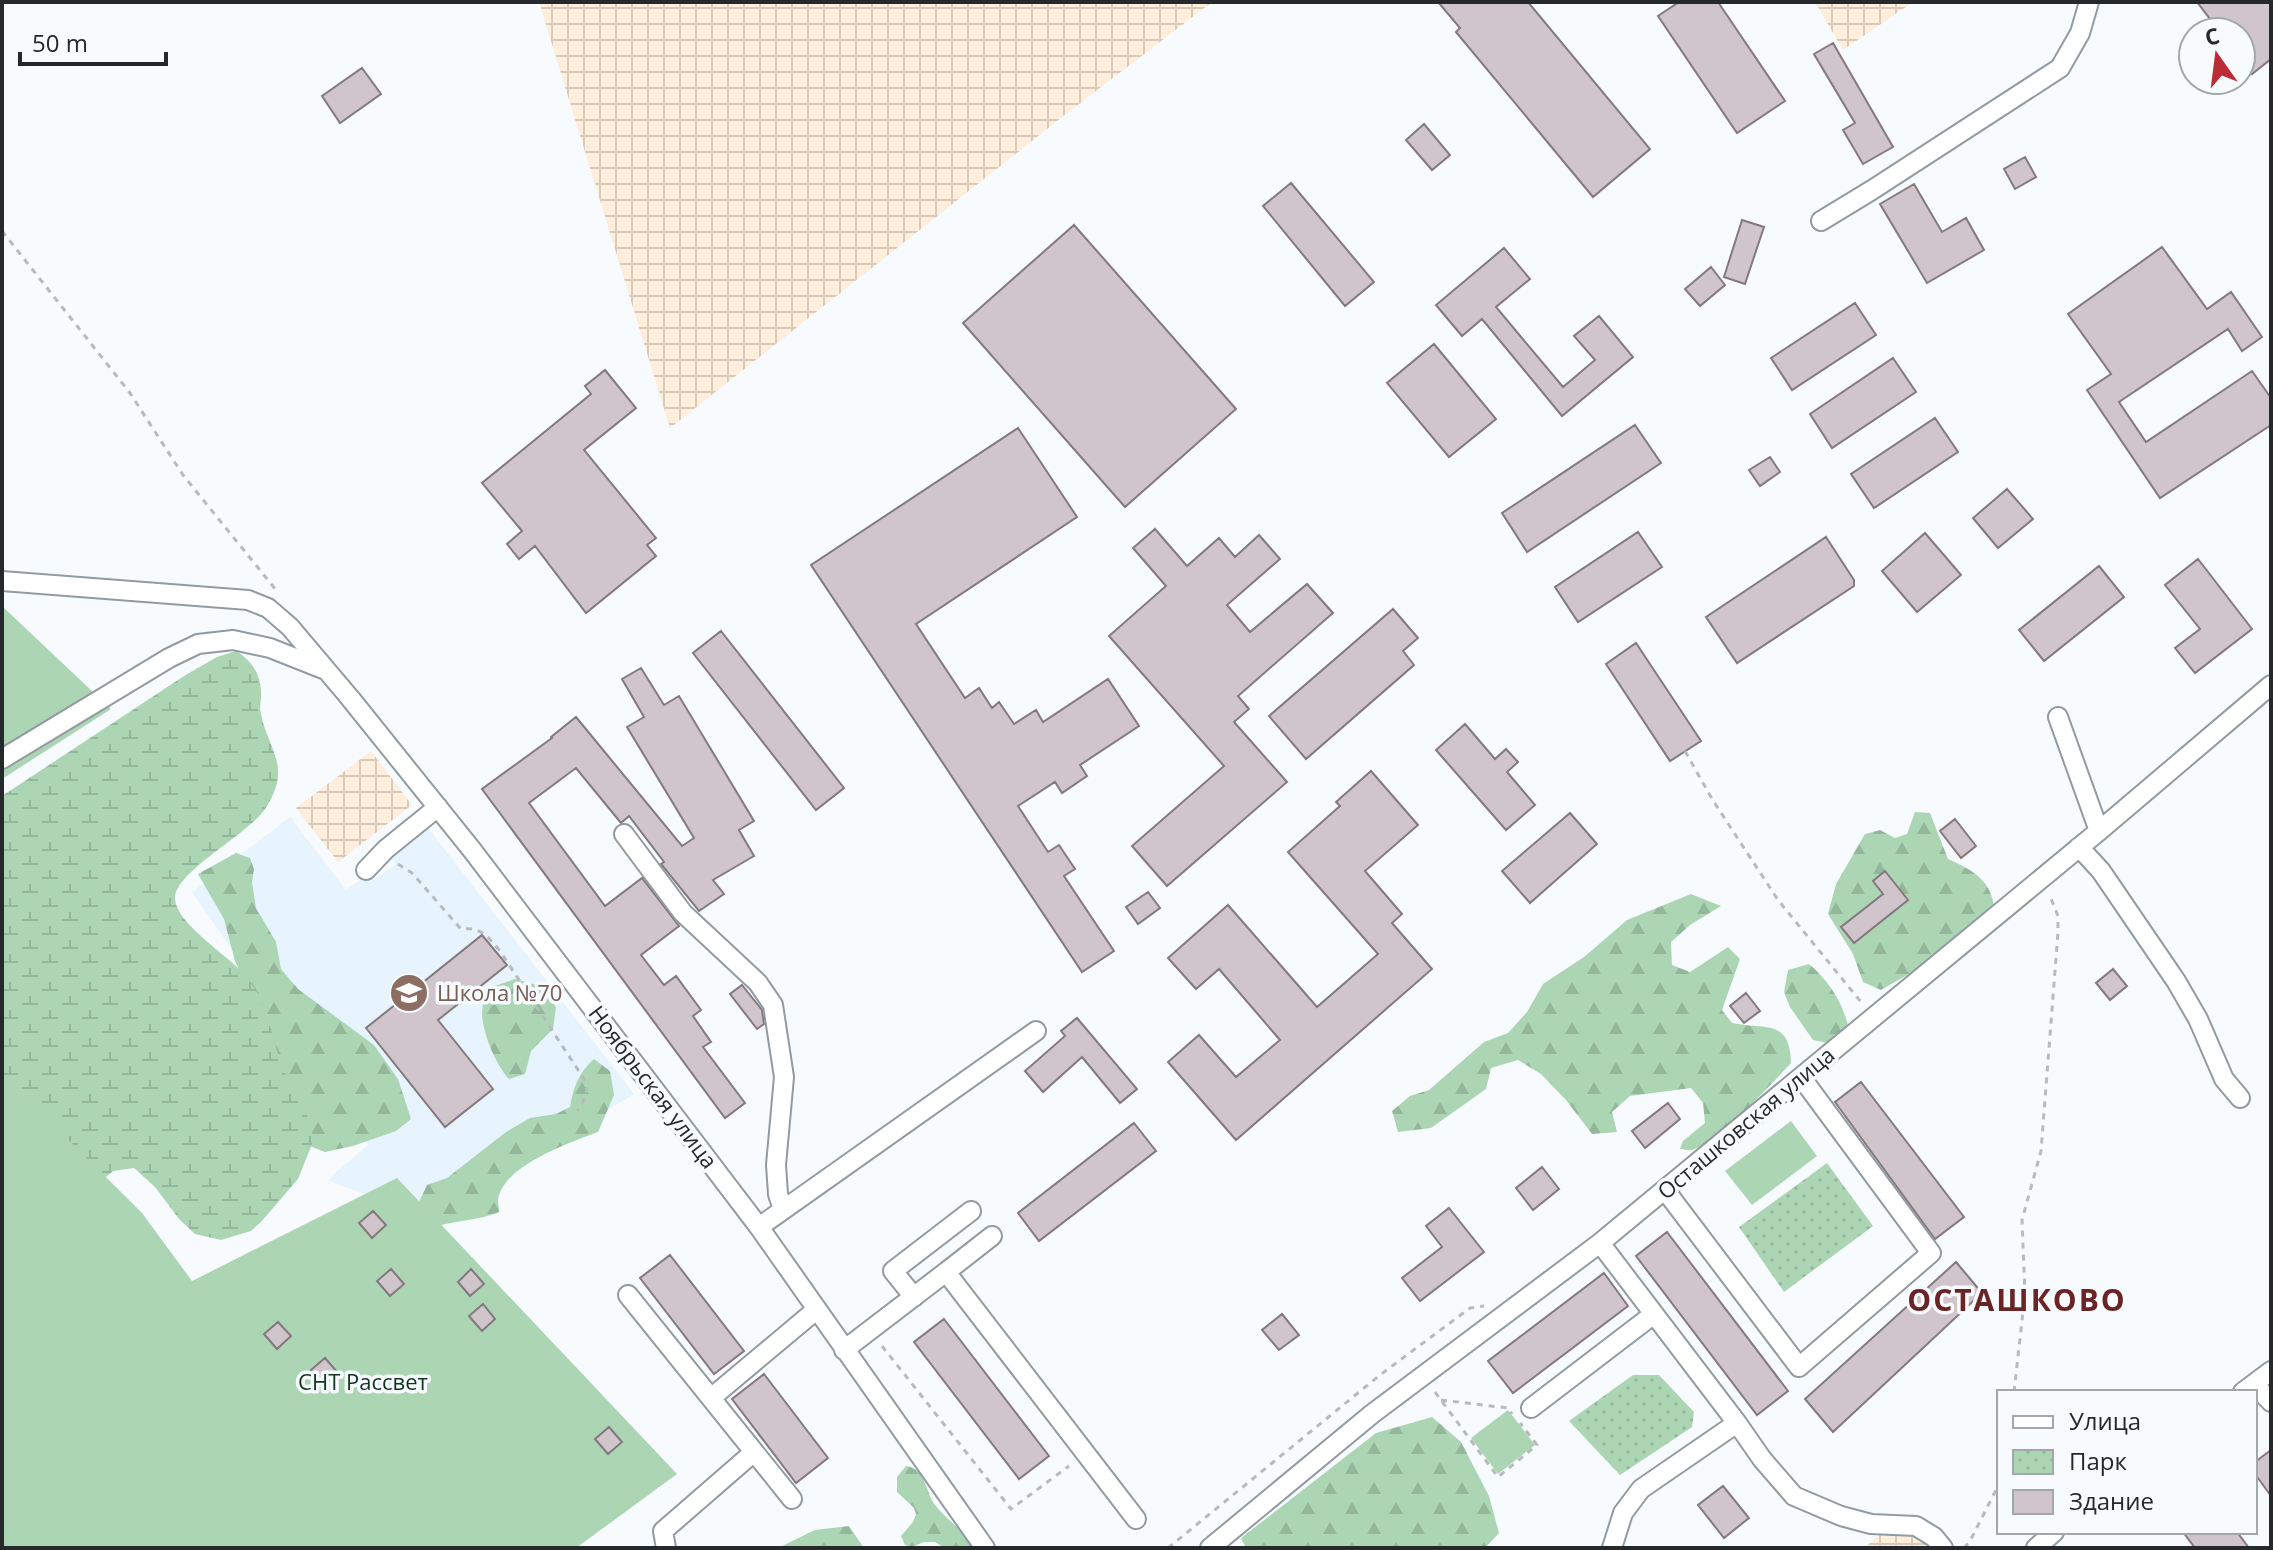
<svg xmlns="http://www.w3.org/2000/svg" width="2273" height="1550" font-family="'Open Sans',sans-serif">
<defs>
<pattern id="industrial-grid" width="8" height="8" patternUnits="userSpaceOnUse" patternTransform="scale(2)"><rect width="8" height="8" fill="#fdeddb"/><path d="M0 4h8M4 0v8" fill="none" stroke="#d9cbbc"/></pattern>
<pattern id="forest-firs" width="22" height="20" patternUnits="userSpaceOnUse" patternTransform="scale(2)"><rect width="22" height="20" fill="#acd5b4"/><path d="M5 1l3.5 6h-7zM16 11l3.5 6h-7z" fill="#94b79b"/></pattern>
<pattern id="wetland-marsh" width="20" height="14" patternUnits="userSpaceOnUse" patternTransform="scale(2)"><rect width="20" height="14" fill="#acd5b4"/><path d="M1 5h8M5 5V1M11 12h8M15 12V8" fill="none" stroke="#94b79b"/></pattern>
<pattern id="park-dots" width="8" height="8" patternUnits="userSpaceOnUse" patternTransform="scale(2)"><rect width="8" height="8" fill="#acd5b4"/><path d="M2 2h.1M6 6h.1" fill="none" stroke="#94b79b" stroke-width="1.8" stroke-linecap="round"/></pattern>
</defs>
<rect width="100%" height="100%" fill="#f7fbfe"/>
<path fill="#e7f3fd" d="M 290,817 L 346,890 L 367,875 L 373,880 L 395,865 L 391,858 L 429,829 L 634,1094 L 426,1220 L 402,1208 L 329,1181 L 334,1174 L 368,1145 L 192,892 Z"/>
<path fill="url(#industrial-grid)" d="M 539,2 L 1212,2 L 1066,114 L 670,428 Z
M 1815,2 L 1913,2 L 1843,50 Z
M 371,751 L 412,805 L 338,862 L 296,808 Z
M 1884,1531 L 1921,1533 L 1933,1548 L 1864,1548 Z"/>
<path fill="url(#forest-firs)" d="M 1915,812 L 1930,813 L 1948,859 C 1972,870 1990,879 1994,906 L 1928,963 L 1881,990 L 1863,982 L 1853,954 L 1828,914 L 1836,884 L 1865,834 L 1880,830 L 1895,838 L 1907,834 Z
M 236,853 L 250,858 L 254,869 L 252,882 L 256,908 L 276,942 L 281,969 L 298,989 L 374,1045 L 398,1079 L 411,1119 L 396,1131 L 353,1146 L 325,1152 L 307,1145 L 248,989 L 235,961 L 224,919 L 198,874 Z
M 1691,894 L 1721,906 L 1690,925 L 1671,942 L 1672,965 L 1690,972 L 1728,947 L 1740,959 L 1722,1010 L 1732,1023 C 1765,1030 1790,1018 1791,1063 C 1775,1081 1713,1145 1692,1150 C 1688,1151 1684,1149 1680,1149 L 1683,1141 L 1705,1123 L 1703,1103 L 1691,1088 L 1630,1096 L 1612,1112 L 1617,1132 L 1592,1134 L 1566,1100 L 1541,1074 L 1518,1060 L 1491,1068 L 1486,1089 L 1431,1128 L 1398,1132 L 1392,1111 L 1410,1096 L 1429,1090 L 1484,1042 L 1508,1033 L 1527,1012 L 1543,984 L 1584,957 L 1627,920 Z
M 1809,964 C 1829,981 1841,1000 1848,1025 L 1839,1036 L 1828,1043 L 1813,1040 L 1790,1007 L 1784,992 L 1788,970 Z
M 515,979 L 537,985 L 556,1007 L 553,1029 L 531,1051 L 525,1074 L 509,1079 C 495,1063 484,1036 482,1015 C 482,1007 484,997 486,989 Z
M 594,1059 L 610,1071 L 614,1095 L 598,1132 C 571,1142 502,1166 498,1200 C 498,1204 499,1208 499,1212 C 477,1221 457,1220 434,1227 L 413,1215 L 427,1185 L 447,1178 L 506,1132 L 530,1118 L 556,1114 L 570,1107 C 573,1088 579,1072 594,1059 Z
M 1432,1417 L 1461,1442 L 1489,1496 L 1499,1533 L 1485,1548 L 1246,1548 L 1241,1538 L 1376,1433 Z
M 906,1466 C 926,1469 925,1491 935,1505 C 947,1520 966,1532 973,1548 L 945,1548 L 935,1542 L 924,1542 L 912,1547 L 905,1545 L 901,1536 L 913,1522 L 916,1514 L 914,1508 L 897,1492 L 897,1477 Z
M 849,1526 L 864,1548 L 778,1548 L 815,1530 Z"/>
<path fill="url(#wetland-marsh)" d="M 236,651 C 253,661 262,677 261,696 C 261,702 259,708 261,714 C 268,750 292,765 267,806 C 251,834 174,871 175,899 C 176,923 227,955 243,973 C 267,998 271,1036 282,1067 C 286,1077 294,1084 299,1093 C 306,1107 309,1124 314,1139 L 298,1179 L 261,1222 L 251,1231 L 221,1240 L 195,1234 L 179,1219 L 155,1187 L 134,1168 L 113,1171 L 99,1183 L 2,1224 L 2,796 L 184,676 L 217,657 Z"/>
<path fill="url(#park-dots)" d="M 1827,1163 L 1873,1226 L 1784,1292 L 1739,1227 Z
M 1633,1375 L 1659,1375 L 1694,1412 L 1692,1427 L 1620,1475 L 1569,1421 Z"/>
<path fill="#acd5b4" d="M 2,606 L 111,709 L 2,779 Z
M 2,1074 L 142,1213 L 192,1281 L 397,1178 L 677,1474 L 576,1548 L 2,1548 Z
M 1791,1121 L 1817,1156 L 1752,1205 L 1725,1171 Z
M 1508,1410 L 1535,1445 L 1498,1474 L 1471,1438 Z"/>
<path fill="#d0c5ca" stroke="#83797e" stroke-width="2" d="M 1438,2 L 1528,2 L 1650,149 L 1593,197 L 1456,32 L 1460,28 Z
M 1679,2 L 1718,2 L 1785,101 L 1737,133 L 1658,16 Z
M 2197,2 L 2271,2 L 2271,59 L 2252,74 L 2241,60 L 2241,32 L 2220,32 Z
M 1833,43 L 1893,147 L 1863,164 L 1843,130 L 1855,123 L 1814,54 Z
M 362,68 L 381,94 L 340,123 L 322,96 Z
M 1424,124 L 1450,155 L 1432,170 L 1406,140 Z
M 2025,157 L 2036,177 L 2015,189 L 2004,169 Z
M 1291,183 L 1374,282 L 1345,306 L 1263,206 Z
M 1914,184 L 1942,232 L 1966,218 L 1984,250 L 1927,283 L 1880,204 Z
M 1742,220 L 1764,227 L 1745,284 L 1724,277 Z
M 1074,225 L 1236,409 L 1125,507 L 963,323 Z
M 2162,247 L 2207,309 L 2231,292 L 2262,337 L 2242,351 L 2228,329 L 2119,402 L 2146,442 L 2252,371 L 2271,398 L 2271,425 L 2160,498 L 2087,390 L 2111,374 L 2068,314 Z
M 1504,248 L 1530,279 L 1496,307 L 1563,387 L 1595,360 L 1574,336 L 1599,316 L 1633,357 L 1562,416 L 1482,319 L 1462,336 L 1436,305 Z
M 1711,267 L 1725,285 L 1700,306 L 1685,289 Z
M 1855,303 L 1876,335 L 1792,390 L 1771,358 Z
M 1434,344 L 1496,419 L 1449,457 L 1387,383 Z
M 1893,358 L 1916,392 L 1832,448 L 1810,414 Z
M 605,370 L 636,408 L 584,450 L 656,538 L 647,545 L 656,556 L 586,613 L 535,546 L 519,559 L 507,544 L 522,531 L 482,483 L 591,394 L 585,386 Z
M 1935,418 L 1958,452 L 1874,508 L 1851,474 Z
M 1635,425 L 1661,463 L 1527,552 L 1502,513 Z
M 1018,428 L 1077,517 L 916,624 L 965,698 L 979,688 L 992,708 L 999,702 L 1014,724 L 1036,710 L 1043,722 L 1108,679 L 1139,726 L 1080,765 L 1087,776 L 1062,793 L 1055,782 L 1018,806 L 1048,852 L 1059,845 L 1075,869 L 1064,876 L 1114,951 L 1082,972 L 811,565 Z
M 1770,457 L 1780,472 L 1760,486 L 1749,470 Z
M 2007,489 L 2033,519 L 1998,548 L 1973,518 Z
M 1155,529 L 1187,566 L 1219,538 L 1235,557 L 1259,535 L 1280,559 L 1227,605 L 1250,632 L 1307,584 L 1333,613 L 1238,696 L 1249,709 L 1234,722 L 1287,782 L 1167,886 L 1132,846 L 1224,766 L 1109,636 L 1166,586 L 1133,548 Z
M 1638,532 L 1662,567 L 1578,622 L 1555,587 Z
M 1925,533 L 1961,575 L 1917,612 L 1882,571 Z
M 1826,537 L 1854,580 L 1854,586 L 1737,663 L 1706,617 Z
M 2198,559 L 2252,629 L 2195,673 L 2175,648 L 2200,629 L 2165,585 Z
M 2099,566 L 2124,597 L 2044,661 L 2019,630 Z
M 1393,609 L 1418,638 L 1403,651 L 1414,665 L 1306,759 L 1269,716 Z
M 721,631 L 844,788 L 816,810 L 693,653 Z
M 1636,643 L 1701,741 L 1670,761 L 1606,664 Z
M 641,668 L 664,705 L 679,696 L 754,821 L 739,830 L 754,856 L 713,880 L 724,894 L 699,911 L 661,864 L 664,862 L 629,816 L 621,823 L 576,768 L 529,803 L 605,906 L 642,878 L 679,926 L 641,955 L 664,985 L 676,976 L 701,1010 L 693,1016 L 711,1042 L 703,1047 L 745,1103 L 725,1118 L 482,789 L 552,738 L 551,737 L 576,717 L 682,846 L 694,838 L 627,727 L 644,717 L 622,679 Z
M 1465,724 L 1495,759 L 1506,749 L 1518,762 L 1507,772 L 1535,805 L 1506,830 L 1436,750 Z
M 1371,771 L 1418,825 L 1365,871 L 1402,914 L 1392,923 L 1432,969 L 1236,1140 L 1168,1062 L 1199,1035 L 1236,1077 L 1280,1040 L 1219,969 L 1196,989 L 1168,958 L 1228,905 L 1317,1007 L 1378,954 L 1288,852 L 1340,806 L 1336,802 Z
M 1570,813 L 1597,844 L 1530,903 L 1502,871 Z
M 1955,819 L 1976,846 L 1961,858 L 1940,831 Z
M 1885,871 L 1908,900 L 1854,943 L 1841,927 L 1883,894 L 1873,881 Z
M 1148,892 L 1160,908 L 1138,924 L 1126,907 Z
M 482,935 L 507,965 L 438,1020 L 493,1089 L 445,1127 L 366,1028 Z
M 2113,969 L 2127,986 L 2110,1000 L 2096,983 Z
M 742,985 L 762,1010 L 764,1024 L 757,1029 L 730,994 Z
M 1746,993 L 1760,1011 L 1744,1023 L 1730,1006 Z
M 1077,1018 L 1137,1089 L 1120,1103 L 1082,1057 L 1043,1092 L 1025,1071 L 1065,1036 L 1061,1031 Z
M 1861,1082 L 1964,1217 L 1935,1239 L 1835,1102 Z
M 1668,1103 L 1680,1119 L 1645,1148 L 1632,1131 Z
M 1134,1123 L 1156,1151 L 1039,1241 L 1018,1213 Z
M 1542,1167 L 1559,1189 L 1533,1210 L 1516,1188 Z
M 1449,1208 L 1484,1252 L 1420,1301 L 1402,1278 L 1442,1247 L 1426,1226 Z
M 373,1211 L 386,1225 L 372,1238 L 359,1223 Z
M 1667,1232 L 1788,1391 L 1757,1415 L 1636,1256 Z
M 670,1255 L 744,1351 L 714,1374 L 640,1278 Z
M 1956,1262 L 1982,1293 L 1833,1432 L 1805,1399 Z
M 391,1269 L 404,1284 L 390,1296 L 377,1281 Z
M 471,1269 L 484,1284 L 470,1296 L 458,1282 Z
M 1604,1273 L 1628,1306 L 1513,1393 L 1488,1361 Z
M 483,1304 L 495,1319 L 482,1331 L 469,1316 Z
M 1282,1314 L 1299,1335 L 1279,1350 L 1262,1330 Z
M 944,1319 L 1049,1456 L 1019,1479 L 914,1342 Z
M 278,1322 L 291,1336 L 277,1349 L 264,1334 Z
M 325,1358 L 338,1373 L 324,1385 L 311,1370 Z
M 764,1374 L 828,1458 L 796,1483 L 732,1399 Z
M 609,1427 L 622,1442 L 608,1454 L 595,1439 Z
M 2271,1450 L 2271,1496 L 2255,1474 L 2255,1462 Z
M 1723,1486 L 1749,1518 L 1724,1538 L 1698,1505 Z
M 2183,1532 L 2237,1532 L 2249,1548 L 2195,1548 Z"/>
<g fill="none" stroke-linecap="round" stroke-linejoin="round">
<defs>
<path id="minor" d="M 1821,221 L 1872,190 L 2060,68 L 2080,33 L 2089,2
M 2,581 L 248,600 L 268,608 L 290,627 L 350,698 L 472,850 L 759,1227 L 985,1548
M 2058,717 L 2099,831
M 2,759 L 169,658 L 198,644 L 233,640 L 270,648 L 323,669
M 624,834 L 683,913 L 758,983 L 773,1005 L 784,1077 L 776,1165 L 778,1194 L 783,1210
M 2079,847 L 2101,871 L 2176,981 L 2198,1019 L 2224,1079 L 2240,1098
M 366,870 L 386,849 L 438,807
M 1665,1190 L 1799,1367 L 1931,1253 L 1801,1077
M 759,1227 L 1036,1031
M 1600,1243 L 1737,1423
M 946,1272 L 992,1236
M 628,1295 L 792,1499
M 914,1297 L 893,1271 L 971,1211
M 844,1350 L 946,1272 L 1136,1519
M 2254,1384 L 2271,1402
M 2243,1392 L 2271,1371
M 711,1398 L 816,1310
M 1531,1408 L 1654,1314
M 666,1548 L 663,1531 L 754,1452
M 1210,1548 L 1372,1414 L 1600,1243 L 2099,831 L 2271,685
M 1612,1548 L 1623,1513 L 1641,1489 L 1737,1423 L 1762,1459 L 1794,1496 L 1841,1516 L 1871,1524 L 1916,1526 L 1934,1537 L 1943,1548
M 2036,1548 L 2054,1532"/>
</defs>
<use href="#minor" stroke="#929ba1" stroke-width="22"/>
<path stroke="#b7bbbe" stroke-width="3" stroke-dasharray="6 6" stroke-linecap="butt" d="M 2,231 L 130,393 L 183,475 L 276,590
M 1685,751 L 1712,799 L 1778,900 L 1861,1002
M 398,864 L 412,873 L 461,929 C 482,927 487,936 500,951 L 586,1082 C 588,1094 584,1101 577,1111
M 882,1346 L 1011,1509 L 1069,1466
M 1435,1392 L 1498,1477 L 1537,1445 L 1520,1423
M 2014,1392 L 2025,1294 L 2022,1220 L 2041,1151 L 2058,932 L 2058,916 L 2050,896
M 1441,1400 L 1508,1408 L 1512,1414
M 1168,1548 L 1380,1375 L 1470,1308 L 1484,1306
M 1964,1548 L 1970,1541 L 1999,1484"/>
<use href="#minor" stroke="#fff" stroke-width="18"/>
</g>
<defs>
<symbol id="school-disc" viewBox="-11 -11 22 22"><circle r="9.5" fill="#8d6e63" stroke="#f7fbfe"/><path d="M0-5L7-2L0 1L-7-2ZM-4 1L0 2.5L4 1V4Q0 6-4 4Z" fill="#fff"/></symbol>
</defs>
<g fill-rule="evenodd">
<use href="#school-disc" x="387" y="971" width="44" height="44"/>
</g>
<g text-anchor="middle" stroke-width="7" stroke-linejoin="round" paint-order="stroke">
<g font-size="22" fill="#785e54" stroke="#f7fbfe" text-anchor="start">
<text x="437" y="1001">Школа №70</text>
</g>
<g font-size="22" fill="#26292c" stroke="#f7fbfe">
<text transform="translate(653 1087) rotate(53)" y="8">Ноябрьская улица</text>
<text transform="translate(1746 1123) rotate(-40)" y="8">Осташковская улица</text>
</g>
<g font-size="22" fill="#0f351b" stroke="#f7fbfe">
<text x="363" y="1390">СНТ Рассвет</text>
</g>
<g font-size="30" font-weight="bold" letter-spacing="2" fill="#6a2425" stroke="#f7fbfe">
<text x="2017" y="1311">ОСТАШКОВО</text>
</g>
</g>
<rect width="2273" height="1550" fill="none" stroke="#26292c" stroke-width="8"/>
<rect x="1997" y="1390" width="260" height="144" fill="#f7fbfe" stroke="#a3a7aa" stroke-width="2"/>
<rect x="2013" y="1416" width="40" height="12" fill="#ffffff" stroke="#a3a7aa" stroke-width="2"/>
<text x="2069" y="1430" font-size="24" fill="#26292c">Улица</text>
<rect x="2013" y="1450" width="40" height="24" fill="url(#park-dots)" stroke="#a3a7aa" stroke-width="2"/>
<text x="2069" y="1470" font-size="24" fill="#26292c">Парк</text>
<rect x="2013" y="1490" width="40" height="24" fill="#d0c5ca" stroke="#a3a7aa" stroke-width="2"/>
<text x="2069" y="1510" font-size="24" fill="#26292c">Здание</text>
<g transform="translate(2217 56) rotate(346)"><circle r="38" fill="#f7fbfe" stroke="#a3a7aa" stroke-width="2"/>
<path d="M0-6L14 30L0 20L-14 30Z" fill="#bc2c37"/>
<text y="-12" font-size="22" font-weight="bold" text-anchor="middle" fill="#26292c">С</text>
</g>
<path d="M20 52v12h146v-12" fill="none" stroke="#26292c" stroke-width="4"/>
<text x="32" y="52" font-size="24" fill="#26292c" stroke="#f7fbfe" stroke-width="6" paint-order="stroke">50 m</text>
</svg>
